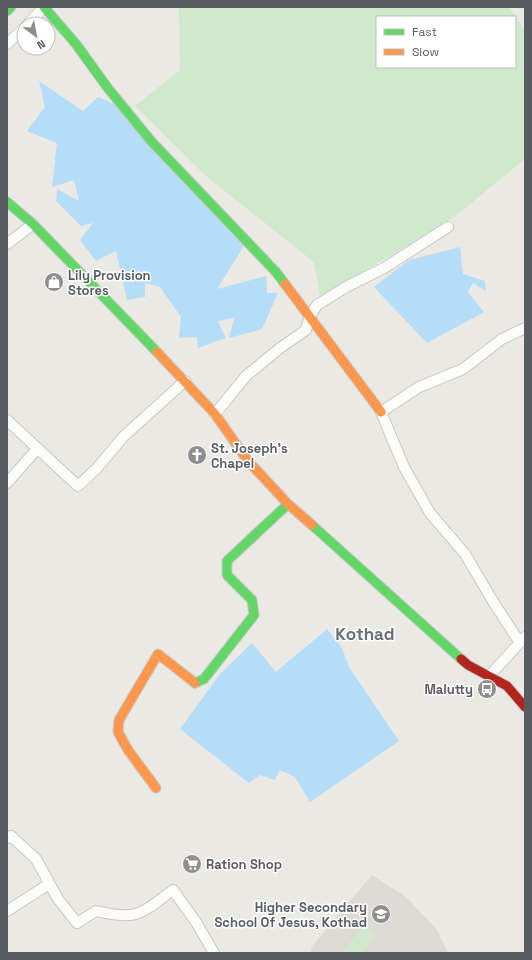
<svg xmlns="http://www.w3.org/2000/svg" width="532" height="960" font-family="'Space Grotesk',sans-serif">
<rect width="100%" height="100%" fill="#eae9e3"/>
<path fill="#dcdad2" d="M 372,875 L 406,897 L 437,930 L 448,953 L 310,953 L 313,945 Z"/>
<path fill="#d0e8cc" fill-rule="evenodd" d="M 179,7 L 509,7 L 525,31 L 525,159 L 458,214 L 400,250 L 320,296 L 314,262 L 207,177 L 135,106 L 180,70 ZM 377,17 L 515,17 L 515,67 L 377,67 Z
M 365,924 L 374,934 L 363,953 L 341,953 Z"/>
<path fill="#b5ddf7" d="M 39,81 L 83,111 L 98,97 L 119,106 L 244,246 L 217,289 L 266,276 L 267,293 L 278,293 L 262,329 L 229,338 L 234,318 L 218,321 L 226,338 L 198,348 L 197,337 L 179,338 L 181,317 L 160,287 L 145,283 L 145,297 L 127,300 L 116,251 L 96,261 L 80,240 L 93,223 L 81,226 L 56,201 L 57,189 L 79,201 L 74,180 L 52,187 L 57,143 L 27,131 L 45,107 Z
M 460,247 L 463,274 L 485,281 L 486,291 L 473,283 L 468,292 L 484,312 L 427,343 L 374,287 L 409,260 Z
M 327,629 L 342,648 L 349,667 L 399,741 L 310,802 L 295,777 L 280,770 L 275,780 L 260,775 L 249,783 L 180,729 L 220,674 L 252,643 L 276,672 Z"/>
<g fill="none" stroke-linecap="round" stroke-linejoin="round">
<defs>
<path id="street" d="M 28,24 L 44,7
M 7,44 L 24,28
M 7,244 L 33,224
M 215,414 L 246,376 L 280,348 L 306,330 L 309,318 L 317,305 L 348,286 L 384,268 L 448,227
M 7,420 L 78,486 L 98,467 L 123,437 L 185,381
M 7,483 L 37,449
M 520,643 L 494,603 L 465,554 L 430,513 L 404,467 L 381,412 L 419,387 L 463,369 L 502,339 L 525,328
M 490,675 L 525,637
M 7,838 L 11,836 L 36,859 L 58,899 L 77,923 L 96,911 C 139,921 140,914 173,890 L 196,922 L 214,953
M 7,911 L 49,884"/>
<path id="fast" d="M 44,7 L 76,44 L 107,87 L 151,141 L 276,272 L 285,284
M 7,11 L 11,7
M 7,202 L 33,224 L 157,352
M 312,525 L 461,659
M 195,683 L 204,679 L 254,615 L 252,600 L 227,575 L 227,561 L 288,504"/>
<path id="slow" d="M 285,284 L 381,412
M 157,352 L 215,414 L 248,461 L 288,504 L 312,525
M 156,788 L 128,750 L 118,732 L 119,720 L 158,654 L 195,683"/>
<path id="jam" d="M 461,659 L 468,665 L 507,686 L 525,707"/>
</defs>
<use href="#street" stroke="#c6c7c6" stroke-width="12"/>
<use href="#fast" stroke="#c6c7c5" stroke-width="11"/>
<use href="#slow" stroke="#c6c7c5" stroke-width="11"/>
<use href="#jam" stroke="#c6c7c5" stroke-width="11"/>
<use href="#street" stroke="#fcfcfb" stroke-width="10"/>
<use href="#fast" stroke="#63d668" stroke-width="9"/>
<use href="#slow" stroke="#ff974d" stroke-width="9"/>
<use href="#jam" stroke="#b3261e" stroke-width="9"/>
</g>
<defs>
<symbol id="shop-disc" viewBox="-11 -11 22 22"><circle r="9.5" fill="#8c8e8f" stroke="#fff"/><path d="M-5-2.5h2.3a2.7 3.5 0 0 1 5.4 0H5L5.5 6h-11ZM-1.5-2.5h3a1.5 2.3 0 0 0-3 0Z" fill="#fff"/></symbol>
<symbol id="church-disc" viewBox="-11 -11 22 22"><circle r="9.5" fill="#8c8e8f" stroke="#fff"/><path d="M-1.2-6h2.4v3.5h3.3v2.4h-3.3V6h-2.4V-.1h-3.3v-2.4h3.3Z" fill="#fff"/></symbol>
<symbol id="bus-disc" viewBox="-11 -11 22 22"><circle r="9.5" fill="#8c8e8f" stroke="#fff"/><path d="M-5-6H5V4H4V6H2V4H-2V6H-4V4H-5ZM-3.5-4V0h7V-4ZM-3.5 1.2v1.5H-2V1.2ZM2 1.2v1.5H3.5V1.2Z" fill="#fff"/></symbol>
<symbol id="supermarket-disc" viewBox="-11 -11 22 22"><circle r="9.5" fill="#8c8e8f" stroke="#fff"/><path d="M-6-5.5h2.5l.6 2H6L4.5 2H-2.5L-4.4-4H-6ZM-1.5 3.2a1.3 1.3 0 1 0 .1 0ZM3 3.2a1.3 1.3 0 1 0 .1 0Z" fill="#fff"/></symbol>
<symbol id="school-disc" viewBox="-11 -11 22 22"><circle r="9.5" fill="#8c8e8f" stroke="#fff"/><path d="M0-5L7-2L0 1L-7-2ZM-4 1L0 2.5L4 1V4Q0 6-4 4Z" fill="#fff"/></symbol>
</defs>
<g fill-rule="evenodd">
<use href="#shop-disc" x="43" y="271" width="22" height="22"/>
<use href="#church-disc" x="186" y="444" width="22" height="22"/>
<use href="#bus-disc" x="476" y="678" width="22" height="22"/>
<use href="#supermarket-disc" x="181" y="853" width="22" height="22"/>
<use href="#school-disc" x="370" y="903" width="22" height="22"/>
</g>
<g text-anchor="middle" stroke-width="3" stroke-linejoin="round" paint-order="stroke">
<g font-size="13" font-weight="bold" fill="#595d62" stroke="#fff" text-anchor="start">
<text x="68" y="280">Lily Provision<tspan x="68" dy="15">Stores</tspan></text>
<text x="211" y="453">St. Joseph's<tspan x="211" dy="15">Chapel</tspan></text>
<text x="473" y="694" text-anchor="end">Malutty</text>
<text x="206" y="869">Ration Shop</text>
<text x="367" y="912" text-anchor="end">Higher Secondary<tspan x="367" dy="15">School Of Jesus, Kothad</tspan></text>
</g>
<g font-size="17" font-weight="bold" fill="#696f74" stroke="#fff">
<text x="365" y="640">Kothad</text>
</g>
</g>
<rect width="532" height="960" fill="none" stroke="#595d62" stroke-width="16"/>
<rect x="376" y="16" width="140" height="52" fill="#ffffff" stroke="#bdbec0"/>
<rect x="384" y="29" width="20" height="6" fill="#63d668" stroke="#bdbec0"/>
<text x="412" y="36" font-size="12" fill="#595d62">Fast</text>
<rect x="384" y="49" width="20" height="6" fill="#ff974d" stroke="#bdbec0"/>
<text x="412" y="56" font-size="12" fill="#595d62">Slow</text>
<g transform="translate(36 36) rotate(148)"><circle r="19" fill="#ffffff" stroke="#bdbec0"/>
<path d="M0-3L7 15L0 10L-7 15Z" fill="#8c8e8f"/>
<text y="-6" font-size="11" font-weight="bold" text-anchor="middle" fill="#595d62">N</text>
</g>
</svg>
